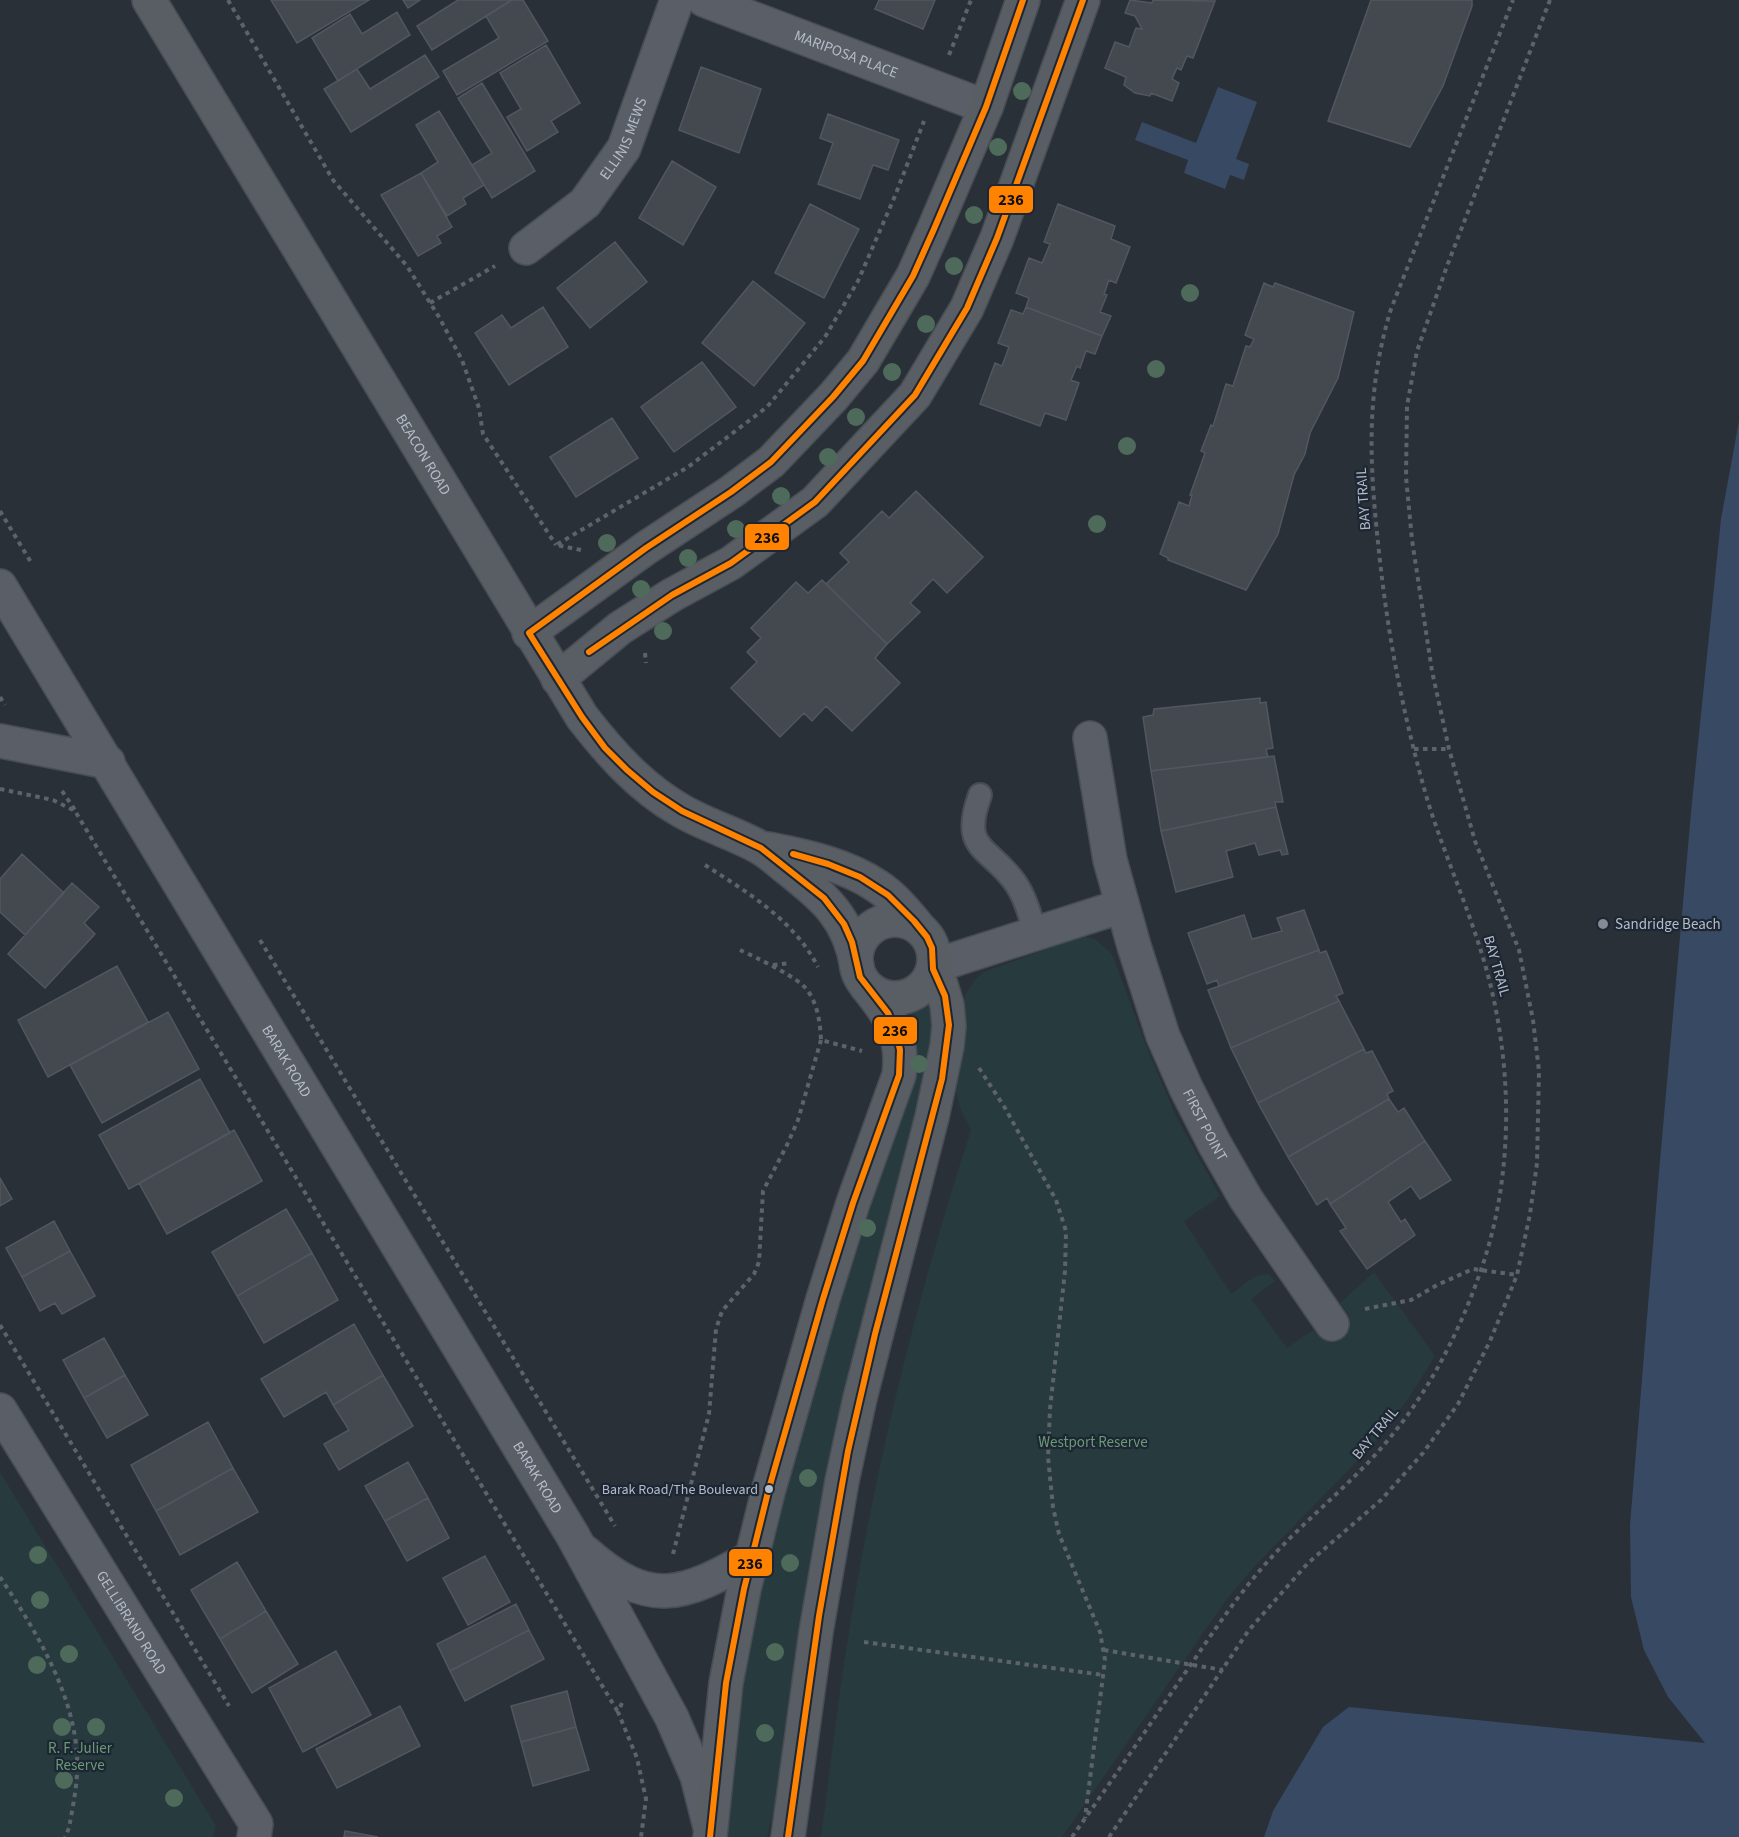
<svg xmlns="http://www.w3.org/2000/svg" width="1739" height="1837" font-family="'Source Sans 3',sans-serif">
<rect width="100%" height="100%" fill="#2a3038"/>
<path fill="#273a3e" d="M 1086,937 L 1095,939 L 1112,954 L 1149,1053 L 1176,1116 L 1220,1196 L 1184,1221 L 1231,1294 C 1243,1287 1255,1271 1270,1275 L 1275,1281 L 1251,1299 L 1287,1348 L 1313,1330 L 1320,1338 L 1350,1317 L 1340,1303 L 1374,1272 L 1435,1356 L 1406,1402 L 1372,1446 L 1253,1568 L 1224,1603 L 1062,1837 L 821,1837 C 829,1777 836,1717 845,1657 C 872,1478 915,1302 971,1130 L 961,1110 L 954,1085 L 965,995 L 976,978 L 986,971 L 1078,938 Z
M 924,1004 L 929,1004 L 932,1009 L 934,1036 L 778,1793 L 767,1837 L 722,1837 L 752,1630 L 793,1440 L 915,1047 L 909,1015 L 911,1012 Z
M 0,1472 L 216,1826 L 213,1837 L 0,1837 Z"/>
<path fill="#384963" d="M 1218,87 L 1257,102 L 1236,159 L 1249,164 L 1244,180 L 1230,175 L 1225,189 L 1184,173 L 1188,160 L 1135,140 L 1142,122 L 1196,143 Z
M 1739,421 L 1739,1837 L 1264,1837 L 1273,1811 L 1323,1727 L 1349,1707 L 1705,1743 L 1668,1697 L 1644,1650 L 1631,1597 L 1630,1525 L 1659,1172 L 1692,802 L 1721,519 Z"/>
<path fill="#444950" stroke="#52575f" stroke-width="1.5" d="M 271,0 L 369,0 L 297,43 Z
M 403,0 L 420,0 L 408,8 Z
M 458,0 L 512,0 L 432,50 L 417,26 Z
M 512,0 L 523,0 L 548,41 L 457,95 L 443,71 L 499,38 L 486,16 Z
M 879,0 L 935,0 L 923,29 L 875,9 Z
M 1130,0 L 1152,3 L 1153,0 L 1215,1 L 1193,58 L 1187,56 L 1181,70 L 1177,68 L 1172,79 L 1179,83 L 1172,101 L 1151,93 L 1150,96 L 1135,93 L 1124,85 L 1126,77 L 1105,68 L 1115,42 L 1129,47 L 1136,28 L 1142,29 L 1135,16 L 1125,13 Z
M 1371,0 L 1472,0 L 1472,6 L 1443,86 L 1410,147 L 1328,121 Z
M 397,12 L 410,35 L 338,81 L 312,38 L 350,14 L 362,34 Z
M 546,45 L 580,103 L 551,121 L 558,132 L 527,151 L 507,117 L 521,109 L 500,73 Z
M 425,55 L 439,77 L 351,132 L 324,89 L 357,69 L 370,89 Z
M 701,67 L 761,89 L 739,153 L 679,130 Z
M 482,83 L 535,171 L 492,198 L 472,165 L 492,153 L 458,98 Z
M 439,111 L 484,185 L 463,198 L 466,204 L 447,216 L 421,173 L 438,162 L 416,125 Z
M 828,114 L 899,140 L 888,170 L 873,165 L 860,199 L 818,184 L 833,143 L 820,138 Z
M 672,161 L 716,187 L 683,245 L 639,218 Z
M 421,173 L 452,227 L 437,236 L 441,243 L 418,256 L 381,195 Z
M 810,204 L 859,229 L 824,298 L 775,273 Z
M 1058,204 L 1115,226 L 1111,239 L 1130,247 L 1116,283 L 1109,280 L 1104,294 L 1107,295 L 1100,312 L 1111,316 L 1102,336 L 1026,307 L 1029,298 L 1016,293 L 1029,258 L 1042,263 L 1050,244 L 1044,242 Z
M 615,242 L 647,282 L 590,328 L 557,288 Z
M 753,281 L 805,323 L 754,386 L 702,343 Z
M 1264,283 L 1273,287 L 1275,283 L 1354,312 L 1338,378 L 1310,433 L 1305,454 L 1294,475 L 1278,534 L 1246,590 L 1168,560 L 1168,558 L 1160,554 L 1179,502 L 1189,506 L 1192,495 L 1190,495 L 1205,453 L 1201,451 L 1211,425 L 1213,426 L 1226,384 L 1233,386 L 1246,346 L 1250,347 L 1254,339 L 1245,335 Z
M 543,307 L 568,347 L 509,385 L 475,333 L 502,315 L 511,328 Z
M 1026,307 L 1102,336 L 1095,354 L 1086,351 L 1080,368 L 1077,366 L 1071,380 L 1079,383 L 1066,420 L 1045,413 L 1040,426 L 980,404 L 995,363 L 1002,366 L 1009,347 L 998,343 L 1011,310 L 1023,314 Z
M 702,362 L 736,407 L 674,452 L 641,407 Z
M 612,418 L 638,458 L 576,497 L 550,457 Z
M 916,491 L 983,557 L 947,593 L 933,579 L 910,603 L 920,612 L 887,644 L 826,584 L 849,562 L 840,553 L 882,511 L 889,518 Z
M 822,580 L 887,644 L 875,658 L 900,683 L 852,731 L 826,706 L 812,721 L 804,713 L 780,737 L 731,688 L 757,662 L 747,652 L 761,638 L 751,628 L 796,582 L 808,593 Z
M 1260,698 L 1260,703 L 1266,702 L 1273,748 L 1266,749 L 1268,757 L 1151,771 L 1143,717 L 1153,715 L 1154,709 Z
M 1274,756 L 1283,802 L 1275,802 L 1276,807 L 1161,831 L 1151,771 Z
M 1276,807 L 1288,854 L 1282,855 L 1280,850 L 1259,855 L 1255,843 L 1226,851 L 1233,877 L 1176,892 L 1161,831 Z
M 22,854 L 64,893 L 25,935 L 0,912 L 0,879 Z
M 72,883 L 99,907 L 84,923 L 95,934 L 45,988 L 8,954 Z
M 1304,910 L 1319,950 L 1219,986 L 1217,980 L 1207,984 L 1188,933 L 1244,915 L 1252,939 L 1282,931 L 1277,918 Z
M 1319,950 L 1320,953 L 1326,951 L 1343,993 L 1336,996 L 1339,1001 L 1231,1048 L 1208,990 Z
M 117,966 L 148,1022 L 48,1077 L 18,1020 Z
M 1339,1001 L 1364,1049 L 1258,1103 L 1231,1048 Z
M 168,1012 L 199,1069 L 102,1123 L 70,1065 Z
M 1364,1049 L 1366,1053 L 1372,1051 L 1393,1091 L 1387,1094 L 1389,1099 L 1288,1157 L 1258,1103 Z
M 200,1079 L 230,1133 L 129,1189 L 99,1135 Z
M 1389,1099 L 1398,1112 L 1404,1108 L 1425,1141 L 1330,1204 L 1327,1198 L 1317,1205 L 1288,1157 Z
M 234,1130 L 262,1181 L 167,1234 L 139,1183 Z
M 1425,1141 L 1451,1180 L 1420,1199 L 1411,1186 L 1388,1202 L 1401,1222 L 1405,1219 L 1415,1235 L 1367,1269 L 1340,1231 L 1346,1228 L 1330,1204 Z
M 0,1178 L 12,1199 L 0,1206 Z
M 286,1209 L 312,1253 L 237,1296 L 212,1252 Z
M 54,1221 L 70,1251 L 22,1277 L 6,1248 Z
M 70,1251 L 95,1296 L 62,1314 L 55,1303 L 40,1311 L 22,1277 Z
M 312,1253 L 338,1300 L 264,1343 L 237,1296 Z
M 354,1324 L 383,1375 L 333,1405 L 326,1392 L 284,1417 L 261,1379 Z
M 104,1338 L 125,1375 L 84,1398 L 63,1360 Z
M 125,1375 L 148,1415 L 107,1438 L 84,1398 Z
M 383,1375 L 413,1426 L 339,1470 L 324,1444 L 349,1430 L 333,1405 Z
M 208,1422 L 233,1468 L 156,1511 L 131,1465 Z
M 408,1462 L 428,1498 L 385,1521 L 365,1486 Z
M 233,1468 L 258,1512 L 180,1555 L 156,1511 Z
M 428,1498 L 449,1538 L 407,1561 L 385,1521 Z
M 485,1556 L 510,1602 L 468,1625 L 443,1578 Z
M 237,1562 L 266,1611 L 220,1639 L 191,1590 Z
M 516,1604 L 529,1630 L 450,1671 L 437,1644 Z
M 266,1611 L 298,1664 L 252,1693 L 220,1639 Z
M 529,1630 L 544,1659 L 465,1701 L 450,1671 Z
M 336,1651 L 371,1715 L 303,1752 L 269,1688 Z
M 567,1691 L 576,1727 L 521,1742 L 511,1706 Z
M 400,1706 L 420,1746 L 337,1788 L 316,1749 Z
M 576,1727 L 589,1770 L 533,1786 L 521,1742 Z
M 345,1831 L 378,1837 L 344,1837 Z"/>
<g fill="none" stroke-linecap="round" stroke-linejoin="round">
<defs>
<path id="lane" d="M 980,795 C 960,850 988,846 1014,881 C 1025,896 1030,915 1035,933"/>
<g id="street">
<path id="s1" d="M 704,0 L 986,107"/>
<path id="s2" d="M 526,248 L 585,203 L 624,148 L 677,0"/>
<path id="s3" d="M 0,586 L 573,1536 L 672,1718 L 697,1776 L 710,1827"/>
<path id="s4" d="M 1090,738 L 1110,860 L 1134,946 L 1163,1036 L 1186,1088 L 1214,1143 L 1246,1199 L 1332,1324"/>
<path d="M 0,741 L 108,762"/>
<path d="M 934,966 L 1122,906"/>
<path id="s5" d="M 0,1410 L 256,1824 L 254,1837"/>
<path d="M 585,1552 C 650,1610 683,1596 752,1557"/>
</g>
<g id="secondary">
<path id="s6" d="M 149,0 L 582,717 C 610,753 640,787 680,810 C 705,825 734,833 759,847 C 770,853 779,862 788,869 C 825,898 849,918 857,967"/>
<path d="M 529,633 L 646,548 L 731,492 L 771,462 L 833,397 L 863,361 L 913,276 L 934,229 L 986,107 L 1023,0"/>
<path d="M 558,679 L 620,628 L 672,595 L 731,563 L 815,502 L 915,395 L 967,308 L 997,238 L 1083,0"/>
<path d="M 768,849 C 805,856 846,865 877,886 C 894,897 907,913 920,929"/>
<circle cx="895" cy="959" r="39"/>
<path d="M 710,1837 L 726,1683 L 744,1589 L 768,1492 L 823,1299 L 853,1203 L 899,1075 C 904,1036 890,1015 866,986"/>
<path d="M 788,1837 L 816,1632 L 842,1481 L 860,1398 L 932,1117 L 947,1046 L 949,1026 L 947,1005 L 941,985 L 933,971"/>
</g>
</defs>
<use href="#lane" stroke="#484c53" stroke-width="26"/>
<use href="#street" stroke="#484c53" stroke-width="36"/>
<use href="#secondary" stroke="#484c53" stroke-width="36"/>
<path stroke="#5d636a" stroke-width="4" stroke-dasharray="4.5 4.5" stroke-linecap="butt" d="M 228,0 L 333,180 L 407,266 L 439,317 L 462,360 L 479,408 L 483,434 L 556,545
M 949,55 L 971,0
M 430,303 L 495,266
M 0,511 L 32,564
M 581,550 L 556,545 L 688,467 L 767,407 L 825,337 L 858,281 L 895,196 L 924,121
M 645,653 L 646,663
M 0,697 L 5,705
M 1414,749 L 1449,749
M 0,789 L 53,800 L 75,811 L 618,1712
M 62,791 L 75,810
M 705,865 C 747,892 794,920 818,967
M 260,940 L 615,1526
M 740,950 C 755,957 800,978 808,991 C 818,1006 820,1022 821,1040 L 862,1051
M 773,965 L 790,963
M 979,1068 L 1005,1108 L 1056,1200 L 1066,1231 L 1065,1271 L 1050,1409 L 1048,1457 L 1053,1507 L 1059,1534 L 1100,1632 L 1105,1660 L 1085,1818
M 1365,1309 L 1411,1300 L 1437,1285 L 1473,1269 L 1517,1275
M 0,1325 L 229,1706
M 673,1554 L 709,1414 L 716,1329 L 722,1311 L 754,1274 L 759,1262 L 763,1191 L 787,1145 L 798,1120 L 821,1040
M 0,1577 C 38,1634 81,1704 77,1774 C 76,1792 72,1811 69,1828 L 65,1837
M 864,1642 L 1103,1675
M 1104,1650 L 1223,1670
M 622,1703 L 618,1712 L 637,1758 L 646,1799 L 641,1837
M 1072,1837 C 1108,1786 1143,1735 1178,1683 C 1202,1649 1225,1613 1252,1580 C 1294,1527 1351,1487 1393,1434 C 1432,1386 1461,1328 1481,1270 C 1515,1172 1513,1060 1484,961 C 1468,907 1445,856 1428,802 C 1405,723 1389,643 1380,561 C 1370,471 1364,397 1391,309 L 1513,0
M 1109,1837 L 1249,1630 L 1308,1563 L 1381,1500 L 1423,1453 L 1458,1404 L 1490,1341 L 1517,1275 L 1530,1214 L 1537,1163 L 1539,1071 L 1533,1020 L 1519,950 L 1475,841 L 1449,749 L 1432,671 L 1412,540 L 1406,477 L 1407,406 L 1417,351 L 1447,266 L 1550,0"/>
<use href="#lane" stroke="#5a5e66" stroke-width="22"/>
<use href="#street" stroke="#5a5e66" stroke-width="33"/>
<use href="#secondary" stroke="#595d64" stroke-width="33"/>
<defs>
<path id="bus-1" d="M 589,652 L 672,595 L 731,563 L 815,502 L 915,395 L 967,308 L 997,238 L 1083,0
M 710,1837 L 726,1683 L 744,1589 L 768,1492 L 823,1299 L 853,1203 L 899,1075 L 900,1050 L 896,1032 L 888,1013 L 860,977 L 852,942 L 844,924 L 824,898 L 761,848 L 682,811 L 653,792 L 627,770 L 605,748 L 582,717 L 529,633 L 646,548 L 731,492 L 771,462 L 833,397 L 863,361 L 913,276 L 934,229 L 986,107 L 1023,0
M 788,1837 L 819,1616 L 848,1451 L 875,1334 L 942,1079 L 949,1025 L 945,996 L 933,969 L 932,948 L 927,937 L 914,921 L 888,895 L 860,877 L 828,864 L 793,854"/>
</defs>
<use href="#bus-1" stroke="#1d2633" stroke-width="10"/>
<use href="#bus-1" stroke="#ff8200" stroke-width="6"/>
</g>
<g fill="#4e6a5a">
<circle cx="1022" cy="91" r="9"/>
<circle cx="998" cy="147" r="9"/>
<circle cx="974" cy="215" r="9"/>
<circle cx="954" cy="266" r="9"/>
<circle cx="1190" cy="293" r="9"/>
<circle cx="926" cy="324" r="9"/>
<circle cx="1156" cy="369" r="9"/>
<circle cx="892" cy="372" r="9"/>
<circle cx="856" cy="417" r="9"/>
<circle cx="1127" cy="446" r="9"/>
<circle cx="828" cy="457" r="9"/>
<circle cx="781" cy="496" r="9"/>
<circle cx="1097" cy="524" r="9"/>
<circle cx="736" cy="529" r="9"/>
<circle cx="607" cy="543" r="9"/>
<circle cx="688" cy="558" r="9"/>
<circle cx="641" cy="589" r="9"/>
<circle cx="663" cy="631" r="9"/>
<circle cx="919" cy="1064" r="9"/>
<circle cx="867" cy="1228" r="9"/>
<circle cx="808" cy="1478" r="9"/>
<circle cx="38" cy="1555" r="9"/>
<circle cx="790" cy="1563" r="9"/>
<circle cx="40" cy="1600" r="9"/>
<circle cx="775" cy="1652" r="9"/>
<circle cx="69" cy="1654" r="9"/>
<circle cx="37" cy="1665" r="9"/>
<circle cx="62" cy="1727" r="9"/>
<circle cx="96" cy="1727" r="9"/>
<circle cx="765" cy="1733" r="9"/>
<circle cx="64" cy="1780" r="9"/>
<circle cx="174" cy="1798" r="9"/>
</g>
<circle fill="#848b96" stroke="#1d2633" stroke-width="2" cx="1603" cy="924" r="6"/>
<circle fill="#b4bcc9" stroke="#1d2633" stroke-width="2" cx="769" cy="1489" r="5"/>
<g text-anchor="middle" stroke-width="4.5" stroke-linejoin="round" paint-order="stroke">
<g font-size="14" fill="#b4bcc9" stroke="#1d2633" text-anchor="end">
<text x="758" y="1494">Barak Road/The Boulevard</text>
</g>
<g font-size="15" fill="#b4bcc9" stroke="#1d2633">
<text dy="5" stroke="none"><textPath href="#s1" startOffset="152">MARIPOSA PLACE</textPath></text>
<text dy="5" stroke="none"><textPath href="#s2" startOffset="150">ELLINIS MEWS</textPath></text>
<text dy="5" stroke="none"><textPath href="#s6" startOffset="531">BEACON ROAD</textPath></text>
<text transform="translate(1363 499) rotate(-94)" y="5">BAY TRAIL</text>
<text transform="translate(1497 966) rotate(74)" y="5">BAY TRAIL</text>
<text dy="5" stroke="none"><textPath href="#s3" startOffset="555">BARAK ROAD</textPath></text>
<text dy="5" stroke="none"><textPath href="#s4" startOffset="406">FIRST POINT</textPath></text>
<text transform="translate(1375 1433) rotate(-50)" y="5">BAY TRAIL</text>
<text dy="5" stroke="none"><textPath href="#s3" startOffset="1041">BARAK ROAD</textPath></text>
<text dy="5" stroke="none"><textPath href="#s5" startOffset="250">GELLIBRAND ROAD</textPath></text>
</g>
<g font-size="15" fill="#b4bcc9" stroke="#1d2633" text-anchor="start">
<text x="1615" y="929">Sandridge Beach</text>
</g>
<g font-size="15" fill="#6b9a76" stroke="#1d2633">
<text x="1093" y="1447">Westport Reserve</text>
<text x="80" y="1753">R. F. Julier<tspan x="80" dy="17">Reserve</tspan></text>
</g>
</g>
<g stroke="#1d2633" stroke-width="2">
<rect x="988" y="185" width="46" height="29" rx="6" fill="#ff8200"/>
<rect x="744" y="523" width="46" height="28" rx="6" fill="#ff8200"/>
<rect x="873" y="1016" width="45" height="29" rx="6" fill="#ff8200"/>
<rect x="728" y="1548" width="45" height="29" rx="6" fill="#ff8200"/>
</g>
<g font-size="16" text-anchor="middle" font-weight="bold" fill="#111">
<text x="1011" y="205">236</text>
<text x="767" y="543">236</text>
<text x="895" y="1036">236</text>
<text x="750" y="1569">236</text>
</g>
</svg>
